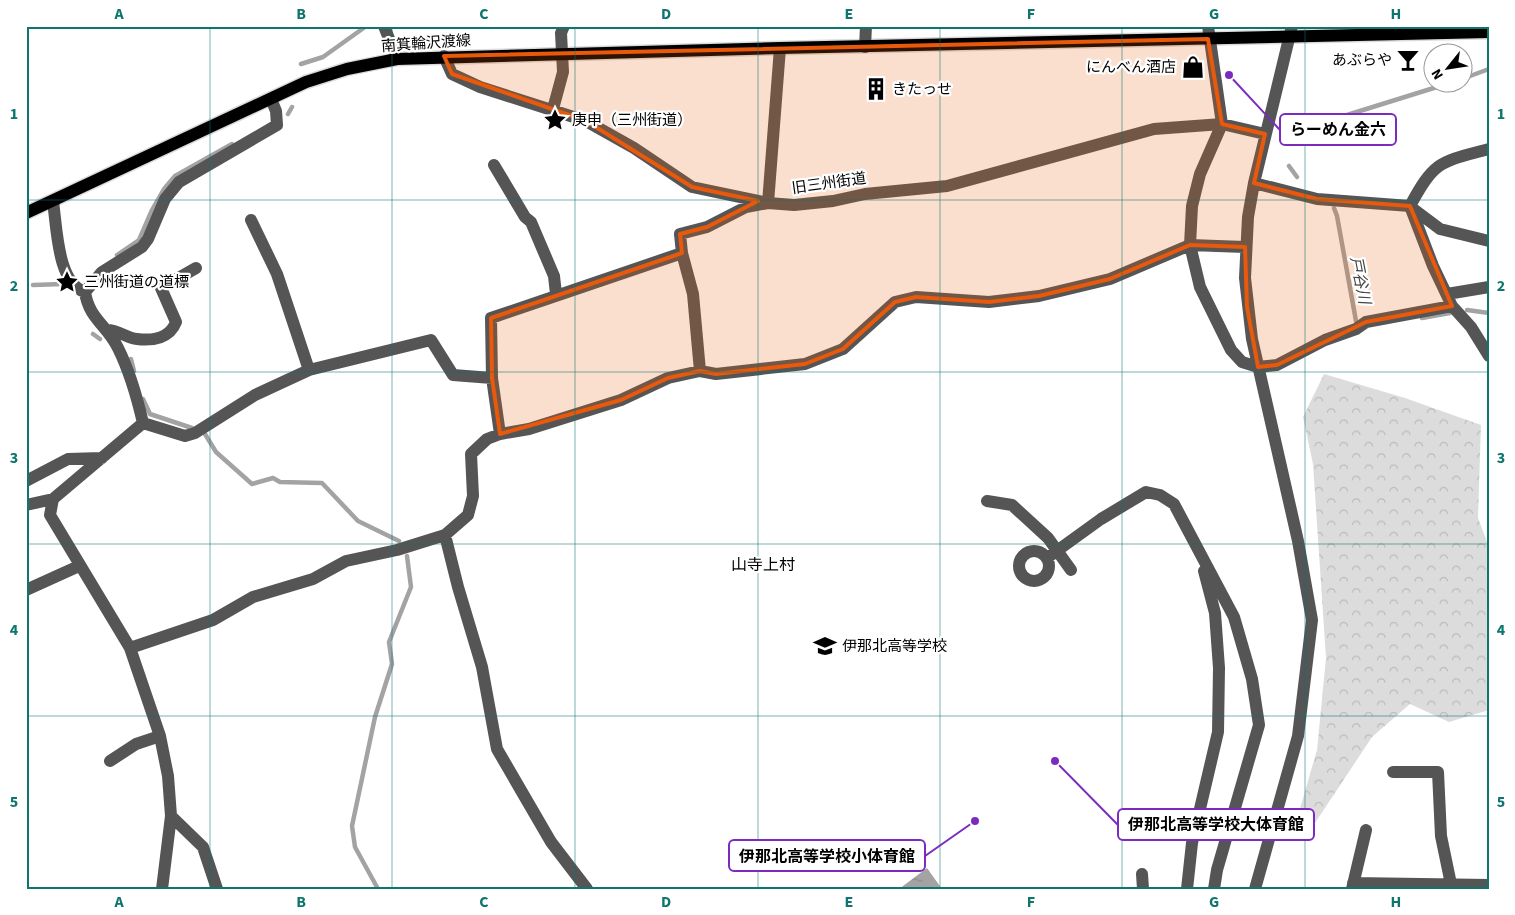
<svg xmlns="http://www.w3.org/2000/svg" width="1515" height="915" font-family="'Source Sans 3','Noto Sans JP',sans-serif">
<defs>
<pattern id="forest-crowns" width="20" height="18" patternUnits="userSpaceOnUse" patternTransform="scale(1.25)"><rect width="20" height="18" fill="#dcdcdc"/><path d="M2 6a3 3 0 1 1 6 0M12 15a3 3 0 1 1 6 0" fill="none" stroke="#bbb"/></pattern>
<pattern id="water-ripples" width="26" height="14" patternUnits="userSpaceOnUse" patternTransform="scale(1.25)"><rect width="26" height="14" fill="#a3a3a3"/><path d="M2 4q2-2 4 0t4 0M15 11q2-2 4 0t4 0" fill="none" stroke="#8b8b8b"/></pattern>
</defs>
<rect width="100%" height="100%" fill="#fff"/>
<path fill="url(#forest-crowns)" d="M 1324,374 L 1405,398 L 1481,425 L 1478,518 L 1489,547 L 1489,710 L 1449,722 L 1410,704 L 1372,737 L 1315,823 L 1292,836 L 1317,750 L 1326,658 L 1313,464 L 1303,417 Z"/>
<path fill="url(#water-ripples)" d="M 927,868 L 942,889 L 899,889 Z"/>
<g fill="none" stroke-linecap="round" stroke-linejoin="round">
<path stroke="#a3a3a3" stroke-width="4.5" d="M 301,64 L 323,57 L 365,27
M 1462,79 L 1489,69
M 288,114 L 292,107
M 1300,138 L 1331,120 L 1453,82
M 1289,166 L 1297,177
M 1334,208 L 1337,216 L 1356,321 L 1360,324
M 117,255 L 139,240 L 152,210 L 164,189 L 175,176 L 232,144
M 33,285 L 63,284
M 1467,310 L 1489,313
M 1422,318 L 1450,313
M 93,334 L 100,339
M 131,359 L 134,371
M 143,399 L 150,414 L 192,428
M 205,434 L 216,452 L 252,484 L 273,478 L 280,482 L 322,483 L 358,521 L 399,541
M 378,889 L 355,847 L 352,826 L 375,717 L 392,664 L 389,642 L 411,587 L 407,556"/>
<defs>
<path id="major" d="M 26,213 L 306,82 L 347,69 L 397,59 L 780,48 L 1489,32"/>
</defs>
<use href="#major" stroke="#dbdbdb" stroke-width="15"/>
<path stroke="#555" stroke-width="12" d="M 384,26 L 397,59
M 1208,26 L 1222,124 L 1200,174 L 1192,206 L 1190,245 L 1200,287 L 1231,350 L 1242,362 L 1258,367 L 1277,365 L 1325,340 L 1356,329 L 1366,322 L 1452,306
M 865,47 L 866,26
M 444,56 L 452,74 L 480,87 L 586,121 L 634,148 L 692,187 L 768,203 L 794,205 L 833,201 L 865,194 L 947,186 L 1154,129 L 1222,124 L 1265,134
M 553,109 L 563,72 L 561,33 L 564,26
M 494,165 L 525,217 L 531,222 L 554,276 L 556,294
M 1254,183 L 1317,199 L 1410,206
M 53,202 C 57,227 57,283 85,292
M 1410,206 L 1433,266 L 1452,306 L 1471,327 L 1489,356
M 1410,206 C 1435,160 1440,162 1489,149
M 1412,208 L 1440,229 L 1489,241
M 251,220 L 277,274 L 309,370
M 682,253 L 680,234 L 707,227 L 746,207 L 768,203 L 780,48
M 1447,294 L 1489,287
M 107,330 C 119,330 126,338 137,339 C 153,341 170,338 176,322 L 161,288 L 196,268
M 143,423 L 53,499 L 50,515 L 130,648 L 160,736 L 168,776 L 171,816 L 162,889
M 143,423 C 137,397 130,372 118,348 C 107,325 89,319 85,292 L 102,272 L 142,247 L 148,239 L 165,199 L 179,182 L 277,125 L 276,111 L 271,99
M 143,423 L 185,436 L 195,433 L 255,395 L 309,370 L 431,340 L 453,375 L 492,378
M 500,434 L 492,378 L 491,318 L 682,253 L 693,294 L 700,371
M 26,481 L 68,459 L 102,458
M 987,501 L 1012,505 L 1048,538 L 1071,570
M 26,505 L 53,499
M 445,535 L 458,587 L 482,667 L 497,749 L 551,842 L 587,889
M1019 566a15 15 0 1 1 30 0a15 15 0 1 1-30 0Z
M 1047,558 L 1101,519 L 1146,492 L 1160,495 L 1174,504 L 1234,617 L 1252,679 L 1259,725 L 1217,870 L 1214,889
M 26,590 L 79,566
M 130,648 L 213,620 L 253,597 L 313,579 L 346,561 L 397,550 L 445,535 L 468,515 L 473,496 L 471,454 L 487,439 L 500,434 L 529,429 L 621,400 L 668,378 L 700,371 L 716,374 L 805,364 L 843,349 L 895,302 L 916,297 L 989,302 L 1039,296 L 1110,279 L 1190,245 L 1245,247
M 110,761 L 136,744 L 160,736
M 1393,772 L 1438,772 L 1441,836 L 1452,889
M 171,816 L 203,847 L 217,889
M 1142,874 L 1143,889
M 1353,883 L 1489,885
M 1187,889 L 1192,843 L 1218,732 L 1219,668 L 1215,613 L 1204,571
M 1255,889 L 1298,736 L 1312,620 L 1298,541 L 1252,339 L 1245,278 L 1248,217 L 1254,183 L 1292,26
M 1352,889 L 1366,830"/>
<use href="#major" stroke="#000" stroke-width="12"/>
</g>
<path fill="#e8590c" fill-opacity="0.2" stroke="#e8590c" stroke-width="4" stroke-linejoin="round" d="M 1208,39 L 1222,124 L 1265,134 L 1254,183 L 1317,199 L 1410,206 L 1452,306 L 1366,322 L 1277,365 L 1258,367 L 1247,307 L 1245,247 L 1190,245 L 1110,279 L 1039,296 L 989,302 L 916,297 L 895,302 L 843,349 L 805,364 L 716,374 L 700,371 L 668,378 L 621,400 L 500,434 L 492,378 L 491,318 L 682,253 L 680,234 L 707,227 L 758,201 L 692,187 L 586,121 L 452,74 L 444,56 Z"/>
<path fill="none" stroke="#0f766e" stroke-width="1" stroke-opacity="0.55" d="M 210,26 L 210,889M 392,26 L 392,889M 575,26 L 575,889M 758,26 L 758,889M 940,26 L 940,889M 1122,26 L 1122,889M 1305,26 L 1305,889M 26,200 L 1489,200M 26,372 L 1489,372M 26,544 L 1489,544M 26,716 L 1489,716"/>
<defs>
<symbol id="bar-bare" viewBox="-9 -9 18 18"><path d="M-6-5H6L.8 .8V4.5H3.5V6h-7V4.5H-.8V.8Z" fill="#000" stroke="#fff" stroke-width="2.5" paint-order="stroke"/></symbol>
<symbol id="shop-bare" viewBox="-9 -9 18 18"><path d="M-5-2.5h2.3a2.7 3.5 0 0 1 5.4 0H5L5.5 6h-11ZM-1.5-2.5h3a1.5 2.3 0 0 0-3 0Z" fill="#000" stroke="#fff" stroke-width="2.5" paint-order="stroke"/></symbol>
<symbol id="building-bare" viewBox="-9 -9 18 18"><path d="M-4-6H4V6H1V3H-1V6H-4ZM-2.5-4.3h1.7v1.8h-1.7ZM.8-4.3h1.7v1.8H.8ZM-2.5-1h1.7V.8h-1.7ZM.8-1h1.7V.8H.8Z" fill="#000" stroke="#fff" stroke-width="2.5" paint-order="stroke"/></symbol>
<symbol id="sight-bare" viewBox="-9 -9 18 18"><path d="M0-6L1.8-2.2L6-1.7L2.9 1.2L3.7 5.4L0 3.3L-3.7 5.4L-2.9 1.2L-6-1.7L-1.8-2.2Z" fill="#000" stroke="#fff" stroke-width="2.5" paint-order="stroke"/></symbol>
<symbol id="school-bare" viewBox="-9 -9 18 18"><path d="M0-5L7-2L0 1L-7-2ZM-4 1L0 2.5L4 1V4Q0 6-4 4Z" fill="#000" stroke="#fff" stroke-width="2.5" paint-order="stroke"/></symbol>
</defs>
<g fill-rule="evenodd">
<use href="#bar-bare" x="1392" y="44" width="32" height="32"/>
<use href="#shop-bare" x="1177" y="51" width="32" height="32"/>
<use href="#building-bare" x="860" y="73" width="32" height="32"/>
<use href="#sight-bare" x="539" y="104" width="32" height="32"/>
<use href="#sight-bare" x="51" y="266" width="32" height="32"/>
<use href="#school-bare" x="809" y="630" width="32" height="32"/>
</g>
<g text-anchor="middle" stroke-width="4.5" stroke-linejoin="round" paint-order="stroke">
<g font-size="15" fill="#000" stroke="#fff">
<text transform="translate(426 43) rotate(-4)" y="5">南箕輪沢渡線</text>
<text transform="translate(829 183) rotate(-8)" y="5">旧三州街道</text>
</g>
<g font-size="15" fill="#000" stroke="#fff" text-anchor="start">
<text x="1392" y="65" text-anchor="end">あぶらや</text>
<text x="1176" y="72" text-anchor="end">にんべん酒店</text>
<text x="892" y="94">きたっせ</text>
<text x="572" y="125">庚申（三州街道）</text>
<text x="84" y="287">三州街道の道標</text>
<text x="842" y="651">伊那北高等学校</text>
</g>
<g font-size="16" font-style="italic" fill="#444" stroke="#fff">
<text transform="translate(1361 280) rotate(79)" y="6">戸谷川</text>
</g>
<g font-size="16" fill="#000" stroke="#fff">
<text x="763" y="570">山寺上村</text>
</g>
</g>
<path fill="none" stroke="#7b2cbf" stroke-width="2" d="M1229 75L1280 130M1055 761L1118 825M975 821L925 856"/>
<g fill="#7b2cbf" stroke="#fff" stroke-width="2">
<circle cx="1229" cy="75" r="5"/>
<circle cx="1055" cy="761" r="5"/>
<circle cx="975" cy="821" r="5"/>
</g>
<g fill="#fff" stroke="#7b2cbf" stroke-width="2">
<rect x="1280" y="114" width="116" height="31" rx="5"/>
<rect x="1118" y="809" width="196" height="31" rx="5"/>
<rect x="729" y="840" width="196" height="31" rx="5"/>
</g>
<g font-size="16" text-anchor="middle" font-weight="bold" fill="#000">
<text x="1338" y="135">らーめん金六</text>
<text x="1216" y="830">伊那北高等学校大体育館</text>
<text x="827" y="862">伊那北高等学校小体育館</text>
</g>
<rect width="1515" height="915" fill="none" stroke="#ffffff" stroke-width="55"/>
<g transform="translate(1448 68) rotate(240)"><circle r="24" fill="#ffffff" stroke="#999999"/>
<path d="M0-4L9 19L0 12L-9 19Z" fill="#000000"/>
<text y="-8" font-size="14" font-weight="bold" text-anchor="middle" fill="#000000">N</text>
</g>
<rect x="28" y="28" width="1460" height="860" fill="none" stroke="#0f766e" stroke-width="2"/>
<g font-size="16" text-anchor="middle" font-weight="bold" fill="#0f766e">
<text x="119" y="19">A</text>
<text x="301" y="19">B</text>
<text x="484" y="19">C</text>
<text x="666" y="19">D</text>
<text x="849" y="19">E</text>
<text x="1031" y="19">F</text>
<text x="1214" y="19">G</text>
<text x="1396" y="19">H</text>
<text x="14" y="119">1</text>
<text x="1501" y="119">1</text>
<text x="14" y="291">2</text>
<text x="1501" y="291">2</text>
<text x="14" y="463">3</text>
<text x="1501" y="463">3</text>
<text x="14" y="635">4</text>
<text x="1501" y="635">4</text>
<text x="14" y="807">5</text>
<text x="1501" y="807">5</text>
<text x="119" y="907">A</text>
<text x="301" y="907">B</text>
<text x="484" y="907">C</text>
<text x="666" y="907">D</text>
<text x="849" y="907">E</text>
<text x="1031" y="907">F</text>
<text x="1214" y="907">G</text>
<text x="1396" y="907">H</text>
</g>
</svg>
